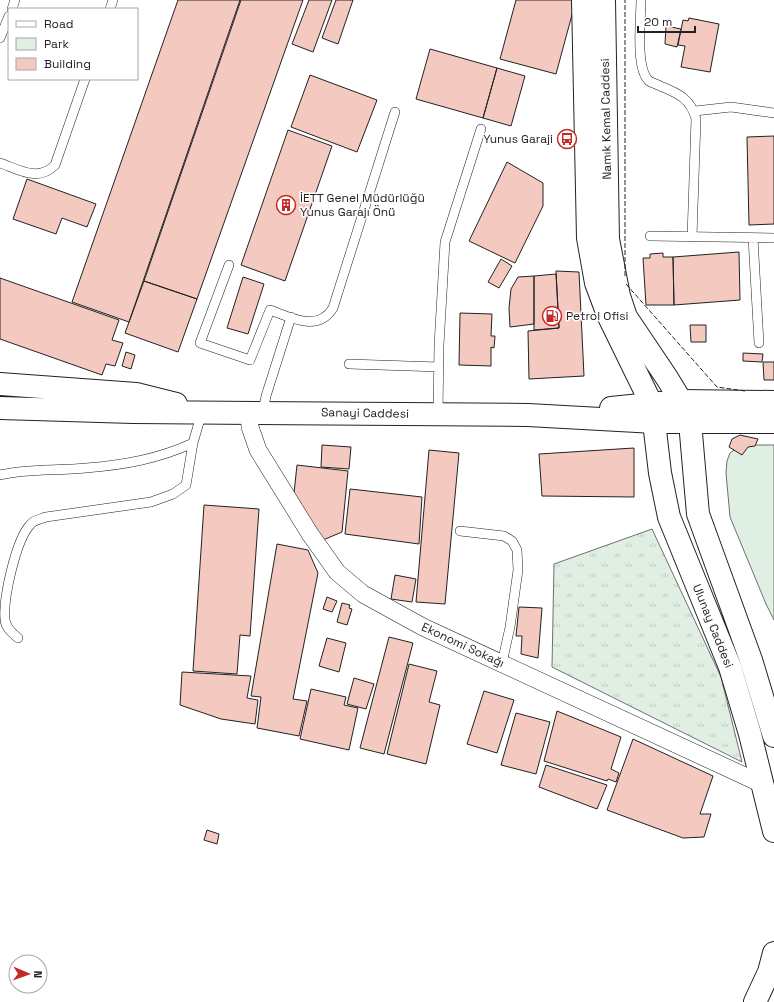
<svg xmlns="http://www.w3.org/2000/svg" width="774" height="1002" font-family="'Space Grotesk',sans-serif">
<defs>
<pattern id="grass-tufts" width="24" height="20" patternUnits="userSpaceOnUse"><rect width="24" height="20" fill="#e0efe3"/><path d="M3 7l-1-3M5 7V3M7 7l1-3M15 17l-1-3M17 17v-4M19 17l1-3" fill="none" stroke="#c0cdc2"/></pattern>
</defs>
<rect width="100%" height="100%" fill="#fff"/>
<path fill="url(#grass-tufts)" stroke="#6f6f6f" d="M 652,529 L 721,677 L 742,762 L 552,667 L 554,564 Z"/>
<path fill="#e0efe3" stroke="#6f6f6f" d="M 749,445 L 774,445 L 774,620 L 766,604 L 730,517 L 726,473 L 727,461 L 730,453 L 737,448 Z"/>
<path fill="#f3c9c0" stroke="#222" d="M 178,0 L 240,0 L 129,322 L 72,302 Z
M 241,0 L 303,0 L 197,299 L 144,281 Z
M 309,0 L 332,0 L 313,52 L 292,44 Z
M 336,0 L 353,0 L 338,44 L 322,38 Z
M 516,0 L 576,0 L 556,74 L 500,59 Z
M 689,18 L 719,24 L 710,72 L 681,67 L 685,46 L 678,45 L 683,20 L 688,21 Z
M 666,26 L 681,29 L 677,47 L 665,44 Z
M 430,49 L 497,68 L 483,118 L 416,99 Z
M 497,68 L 525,76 L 511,126 L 483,118 Z
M 310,75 L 377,100 L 357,152 L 291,127 Z
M 288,130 L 332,146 L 285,281 L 241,265 Z
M 774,136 L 774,224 L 749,225 L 747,137 Z
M 507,162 L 543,183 L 543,206 L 515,263 L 469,241 Z
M 27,179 L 96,204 L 87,227 L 62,218 L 56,234 L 13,219 Z
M 739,252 L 740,300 L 674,305 L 673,257 Z
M 663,253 L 663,257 L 673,257 L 674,305 L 646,305 L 643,258 L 650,258 L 650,254 Z
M 501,259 L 512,266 L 499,288 L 488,282 Z
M 556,271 L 579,272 L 584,376 L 529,379 L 528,331 L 559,328 Z
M 556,274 L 559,328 L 534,330 L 534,276 Z
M 534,276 L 534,324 L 510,327 L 509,308 L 511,289 L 518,277 Z
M 243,277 L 264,284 L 248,334 L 227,328 Z
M 0,278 L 119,320 L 112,340 L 123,343 L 115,366 L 106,364 L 102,375 L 0,339 Z
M 144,281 L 197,299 L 178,352 L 125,333 Z
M 460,313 L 492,314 L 491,336 L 495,336 L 494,348 L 491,347 L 491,366 L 459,365 Z
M 690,325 L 706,325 L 706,342 L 691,342 Z
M 126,352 L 135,355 L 131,369 L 122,366 Z
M 743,353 L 763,354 L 762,362 L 743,361 Z
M 763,362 L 774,362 L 774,380 L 764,380 Z
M 740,435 L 758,439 L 755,446 L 748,447 L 742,455 L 729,447 L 732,439 Z
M 322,445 L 351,447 L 349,469 L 321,467 Z
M 634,448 L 634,497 L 542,496 L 539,454 Z
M 429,450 L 459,453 L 445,604 L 416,602 Z
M 297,465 L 348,471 L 342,532 L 323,540 L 294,493 Z
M 350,489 L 422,497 L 419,544 L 345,534 Z
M 204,505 L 259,509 L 250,636 L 240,635 L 237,674 L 193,671 Z
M 277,544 L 308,550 L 318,573 L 293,699 L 307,701 L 299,736 L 257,728 L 261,697 L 251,696 Z
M 395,575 L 416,579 L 412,602 L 391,599 Z
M 327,597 L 337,601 L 332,612 L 323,609 Z
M 342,603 L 350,605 L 349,608 L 352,609 L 347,625 L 337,622 Z
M 519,607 L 542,608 L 538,658 L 521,654 L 522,636 L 516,636 Z
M 389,637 L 413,643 L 384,754 L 360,748 Z
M 327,638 L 346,643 L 339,672 L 319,666 Z
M 409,664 L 437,671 L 429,702 L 440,705 L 426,764 L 387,754 Z
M 182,672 L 251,676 L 247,698 L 258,700 L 255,724 L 221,719 L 180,705 Z
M 354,678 L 374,684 L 366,709 L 347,704 Z
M 311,689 L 346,697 L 344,705 L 358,708 L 349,750 L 300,739 Z
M 484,691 L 514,700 L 497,753 L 467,744 Z
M 557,711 L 621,737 L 611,769 L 619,773 L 616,782 L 608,779 L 607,781 L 544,761 Z
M 516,713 L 550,722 L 536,774 L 501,765 Z
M 633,739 L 713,776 L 700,814 L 711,814 L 704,837 L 683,838 L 607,810 Z
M 546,765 L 607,785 L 597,809 L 539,787 Z
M 207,830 L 219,834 L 217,844 L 204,840 Z"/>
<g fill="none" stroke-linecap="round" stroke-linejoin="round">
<defs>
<path id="lane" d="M 641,0 C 641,19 635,68 649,81 C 652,83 657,84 660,86 C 678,93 691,99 696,119 L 692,237
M 12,9 L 15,0
M 110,9 L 113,0
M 0,38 L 9,16
M 695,111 L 731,107 L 774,113
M 0,163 C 20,170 38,182 55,165 L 85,79
M 650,236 L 774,238
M 753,238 L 759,343
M 229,265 L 200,343 L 250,360 L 270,310 C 290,317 318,333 333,308 L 395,112
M 349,364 L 439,367
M 263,412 L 266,396 L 291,317
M 438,414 L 439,345 L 445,242 L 481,129
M 0,475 C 28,468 57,471 86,468 C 124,465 158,459 193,443
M 460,531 L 504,536 L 512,541 L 517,550 L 518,570 L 510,627 L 502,663
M 18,638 C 12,633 5,627 5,619 C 3,598 16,540 30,525 C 33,520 41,519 46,517 L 151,502 L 173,494 L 186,485 L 193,443 L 202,412"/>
<path id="street" d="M 249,412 L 250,427 L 258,450 L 310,534 L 337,572 L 363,594 L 423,627 L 762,784"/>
<path id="secondary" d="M 583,0 L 588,238 L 596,283 L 608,315 L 652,405 L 660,473 L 669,517 L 730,667 L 750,734 L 774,831
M 604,0 L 608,239 L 619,296 L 626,317 L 667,378 L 681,401 L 690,422 L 698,514 L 751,660 L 774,736
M 755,1002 L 769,972 L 774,953"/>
<path id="primary" d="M 0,384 L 136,394 L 176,404
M 0,408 L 133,412 L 528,415 L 655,422 L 774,422
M 611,408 L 681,401 L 774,402"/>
</defs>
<use href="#lane" stroke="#222" stroke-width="10"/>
<use href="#street" stroke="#222" stroke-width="18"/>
<use href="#secondary" stroke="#222" stroke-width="24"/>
<use href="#primary" stroke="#222" stroke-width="24"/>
<use href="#lane" stroke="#fff" stroke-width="9"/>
<use href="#street" stroke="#fff" stroke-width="17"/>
<use href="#secondary" stroke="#fff" stroke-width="22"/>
<use href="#primary" stroke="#fff" stroke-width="22"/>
<path stroke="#222" stroke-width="1" stroke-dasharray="5 2" stroke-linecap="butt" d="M 625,276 L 625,0
M 626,284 L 717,387 L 745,391"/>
</g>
<defs>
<symbol id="bus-ring" viewBox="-11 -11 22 22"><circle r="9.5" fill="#fff" stroke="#c62828" stroke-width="1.5"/><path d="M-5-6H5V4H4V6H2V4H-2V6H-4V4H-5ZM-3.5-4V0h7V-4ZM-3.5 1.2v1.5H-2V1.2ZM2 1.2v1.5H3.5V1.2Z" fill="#c62828"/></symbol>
<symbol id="building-ring" viewBox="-11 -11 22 22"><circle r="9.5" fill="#fff" stroke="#c62828" stroke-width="1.5"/><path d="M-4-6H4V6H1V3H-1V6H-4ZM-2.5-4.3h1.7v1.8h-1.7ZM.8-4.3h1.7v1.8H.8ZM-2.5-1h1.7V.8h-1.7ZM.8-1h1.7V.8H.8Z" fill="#c62828"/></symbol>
<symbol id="fuel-ring" viewBox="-11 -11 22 22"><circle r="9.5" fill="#fff" stroke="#c62828" stroke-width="1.5"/><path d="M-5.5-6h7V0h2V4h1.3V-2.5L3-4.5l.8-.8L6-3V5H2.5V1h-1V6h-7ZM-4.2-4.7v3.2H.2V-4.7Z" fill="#c62828"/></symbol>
</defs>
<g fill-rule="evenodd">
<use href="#bus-ring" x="556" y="128" width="22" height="22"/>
<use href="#building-ring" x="275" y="194" width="22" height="22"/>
<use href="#fuel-ring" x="541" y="305" width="22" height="22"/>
</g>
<g text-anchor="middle" stroke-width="3" stroke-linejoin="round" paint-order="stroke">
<g font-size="12" fill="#222" stroke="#fff">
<text transform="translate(606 119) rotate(-91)" y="4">Namık Kemal Caddesi</text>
<text transform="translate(365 413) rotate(1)" y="4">Sanayi Caddesi</text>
<text transform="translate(713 626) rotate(68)" y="4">Ulunay Caddesi</text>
<text transform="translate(463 645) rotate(25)" y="4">Ekonomi Sokağı</text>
</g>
<g font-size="12" fill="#222" stroke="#fff" text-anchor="start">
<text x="553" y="143" text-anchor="end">Yunus Garaji</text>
<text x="300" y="202">İETT Genel Müdürlüğü<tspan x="300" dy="14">Yunus Garajı Önü</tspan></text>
<text x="566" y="320">Petrol Ofisi</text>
</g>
</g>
<rect x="8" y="8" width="130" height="72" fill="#ffffff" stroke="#a7a7a7"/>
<rect x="16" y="21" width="20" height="6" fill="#ffffff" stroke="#a7a7a7"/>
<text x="44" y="28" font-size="12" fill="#222222">Road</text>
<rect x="16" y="38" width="20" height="12" fill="#e0efe3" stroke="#a7a7a7"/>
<text x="44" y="48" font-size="12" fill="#222222">Park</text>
<rect x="16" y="58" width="20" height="12" fill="#f3c9c0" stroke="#a7a7a7"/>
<text x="44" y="68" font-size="12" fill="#222222">Building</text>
<g transform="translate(28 974) rotate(92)"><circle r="19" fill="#ffffff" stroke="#a7a7a7"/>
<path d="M0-3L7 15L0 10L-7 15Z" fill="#c62828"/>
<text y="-6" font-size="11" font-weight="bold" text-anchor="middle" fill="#222222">N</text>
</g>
<path d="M638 26v6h57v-6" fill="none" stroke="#222222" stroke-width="2"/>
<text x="644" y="26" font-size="12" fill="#222222" stroke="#ffffff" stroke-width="3" paint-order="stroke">20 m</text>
</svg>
